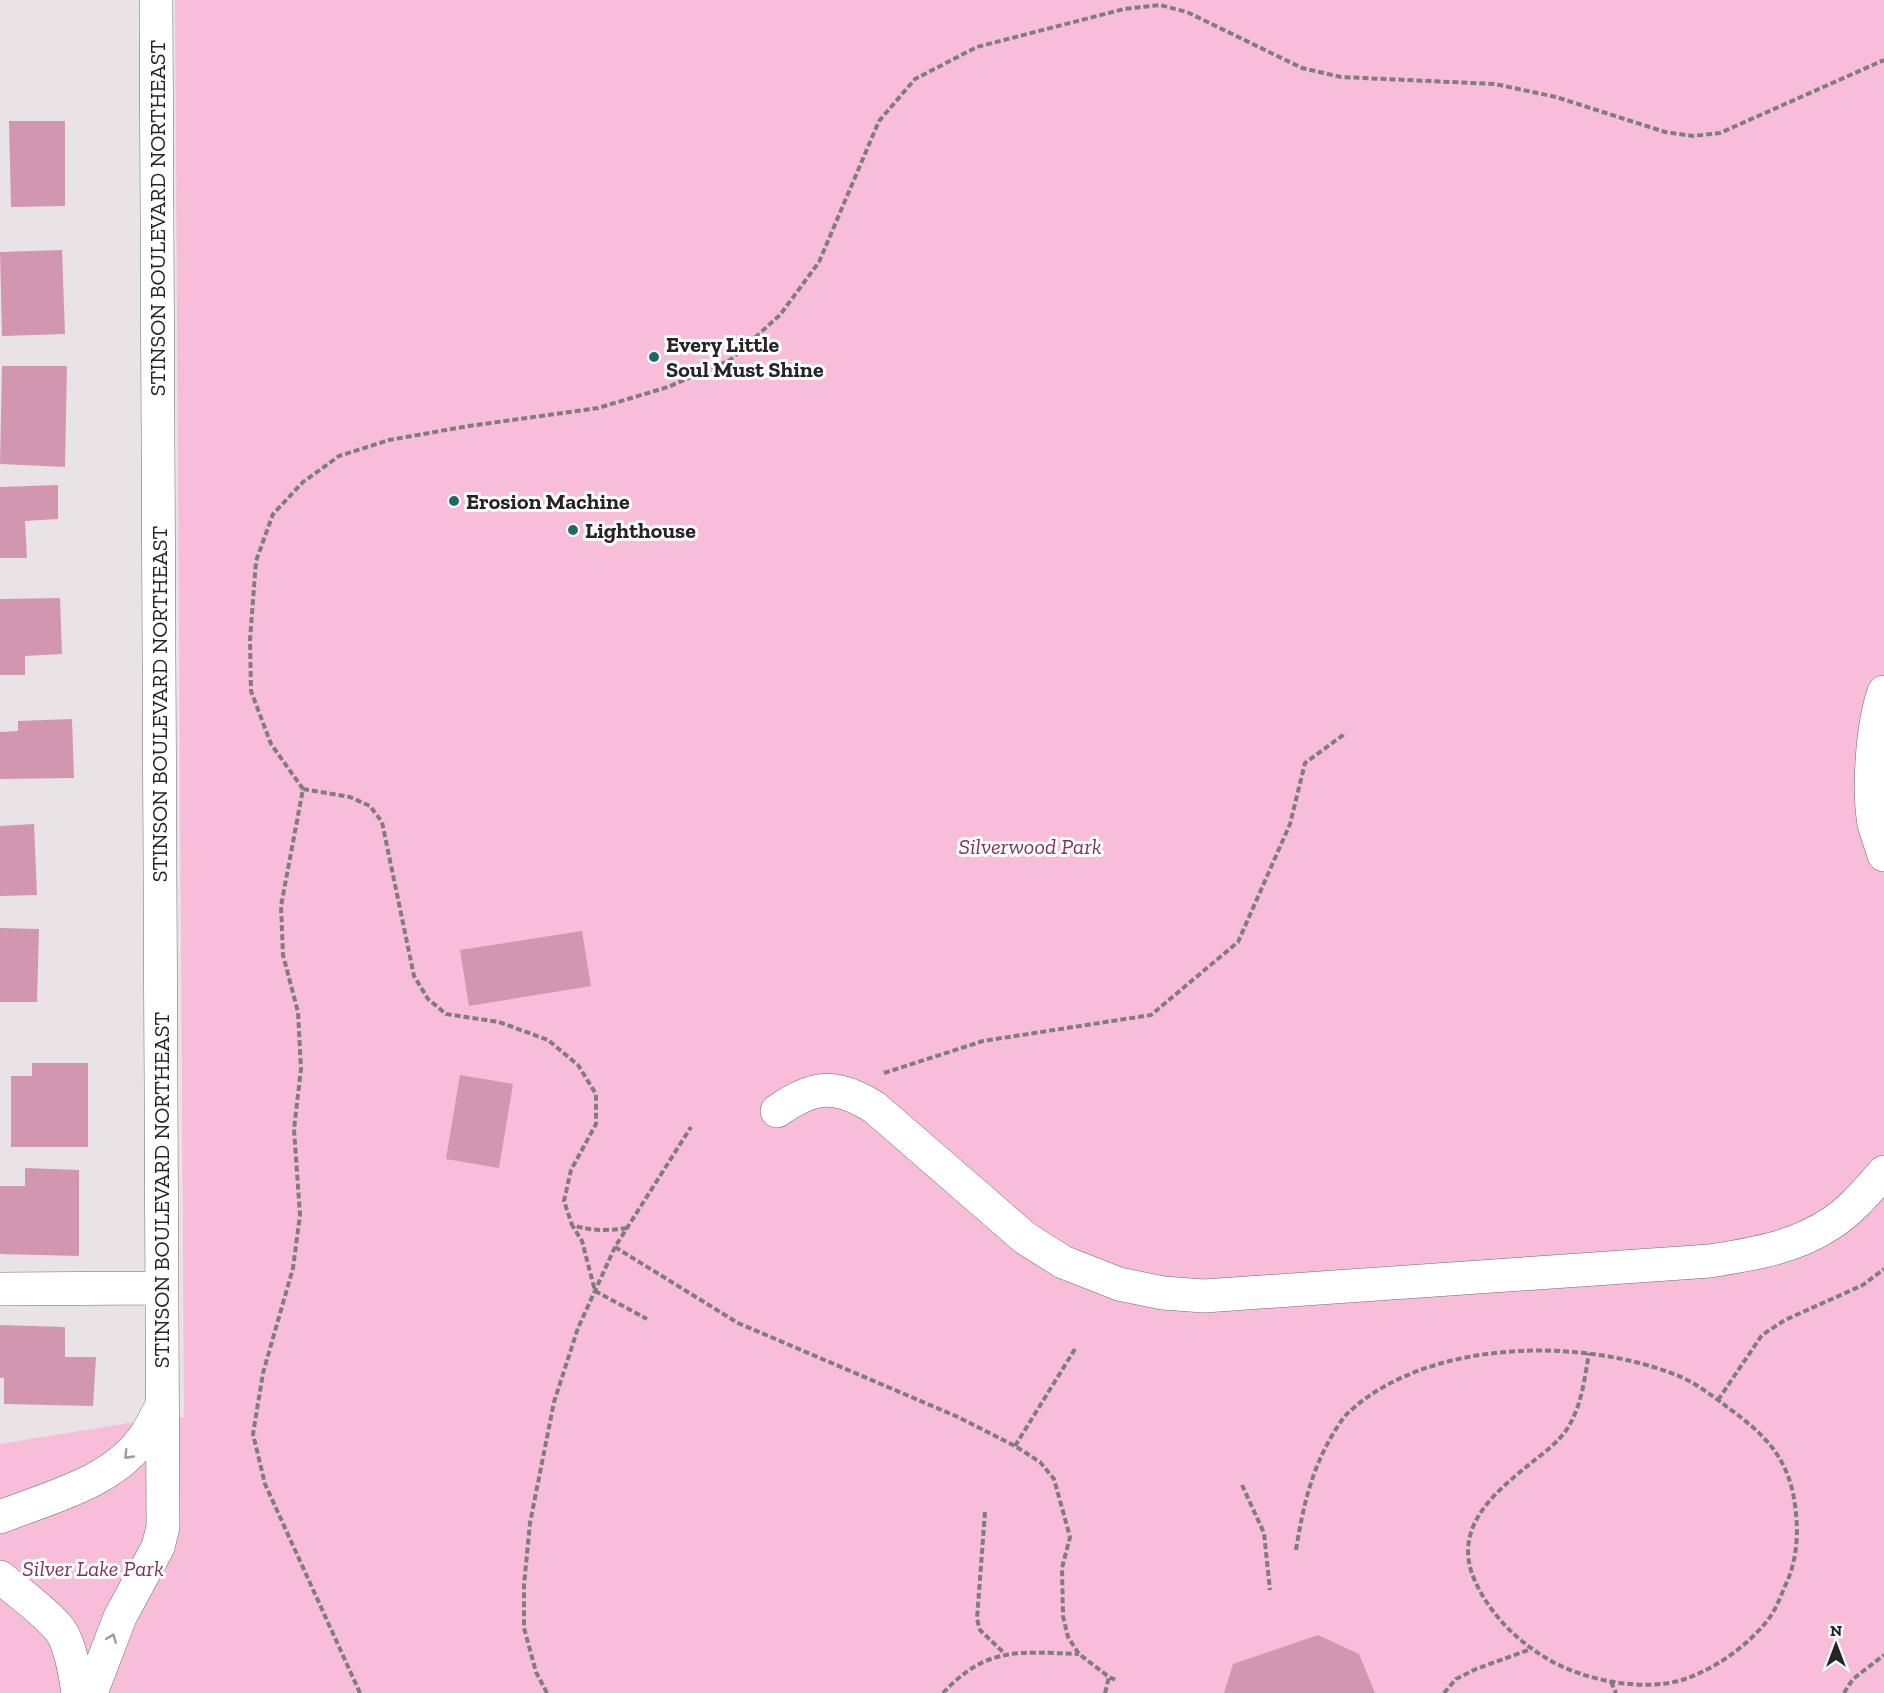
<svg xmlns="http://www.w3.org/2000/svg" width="1884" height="1693" font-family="'Zilla Slab',serif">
<rect width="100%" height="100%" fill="#eae3e6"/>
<path fill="#f8bdd8" d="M 175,0 L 1884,0 L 1884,1693 L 0,1693 L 0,1444 L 128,1423 L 184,1417 Z"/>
<path fill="#d296b1" d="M 9,121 L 65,121 L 65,206 L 11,207 Z
M 62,250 L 65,334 L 2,336 L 0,252 Z
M 2,366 L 67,366 L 65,467 L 0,464 Z
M 58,485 L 58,519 L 25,521 L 27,558 L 0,558 L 0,487 Z
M 60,598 L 62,654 L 25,656 L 25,675 L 0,675 L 0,599 Z
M 72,719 L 74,778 L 0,779 L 0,732 L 18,731 L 18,721 Z
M 34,824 L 37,895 L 0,896 L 0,826 Z
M 0,928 L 39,929 L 37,1002 L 0,1002 Z
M 582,931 L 591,986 L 469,1006 L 460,950 Z
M 32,1063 L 88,1063 L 88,1147 L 11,1147 L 11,1076 L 32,1076 Z
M 460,1075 L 513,1084 L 499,1168 L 446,1159 Z
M 25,1168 L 79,1170 L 79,1256 L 0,1254 L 0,1186 L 25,1186 Z
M 0,1325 L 65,1327 L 65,1357 L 96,1357 L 93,1406 L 4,1404 L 4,1378 L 0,1378 Z
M 1318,1635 L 1359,1654 L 1375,1693 L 1224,1693 L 1233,1664 Z"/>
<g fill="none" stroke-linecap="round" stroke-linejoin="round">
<defs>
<path id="minor" d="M 1884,692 C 1872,726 1868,789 1874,824 C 1877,834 1881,845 1884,855
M 777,1111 C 814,1085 835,1083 874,1107 L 1025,1238 L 1063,1262 L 1119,1284 L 1163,1293 L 1204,1296 L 1710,1261 C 1752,1254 1794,1248 1830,1224 C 1851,1211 1868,1190 1884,1172
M 0,1289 L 162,1288
M 0,1517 C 50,1497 113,1483 145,1436 C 151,1427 156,1417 161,1407
M 0,1577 C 17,1591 47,1613 60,1630 C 70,1643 76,1677 78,1693
M 91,1693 L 120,1617 L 158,1547 L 163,1527 L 156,0"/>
</defs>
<use href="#minor" stroke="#706a6d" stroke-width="34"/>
<path stroke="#817c7e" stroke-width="4" stroke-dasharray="6 3" stroke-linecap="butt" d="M 303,789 L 350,797 L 370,806 L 382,822 L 414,976 L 428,999 L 446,1014 L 499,1022 L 548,1040 L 578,1065 L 596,1094 L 596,1124 L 571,1170 L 564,1201 L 572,1225
M 884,1073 L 983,1041 L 1151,1015 L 1238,942 L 1290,824 L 1305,763 L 1346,733
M 627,1228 C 606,1231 592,1231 572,1225 L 582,1241 L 595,1291 L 647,1319
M 615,1247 L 738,1323 L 958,1417 L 1015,1446 L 1040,1462 L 1054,1479 L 1070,1537 L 1062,1568 L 1063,1616 L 1068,1637 L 1079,1654 L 1109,1677 L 1116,1680
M 1718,1400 L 1762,1335 L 1785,1320 L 1863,1285 L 1884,1269
M 1015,1446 L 1075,1349
M 1242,1485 L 1264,1533 L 1270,1590
M 985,1512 L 977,1619 L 980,1630 L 1005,1654
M 1296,1550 C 1303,1506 1312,1467 1336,1429 C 1340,1423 1344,1416 1349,1412 C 1428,1339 1581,1337 1676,1375 C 1695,1382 1714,1397 1730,1409 C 1762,1433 1784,1453 1793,1493 C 1799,1524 1799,1556 1786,1584 C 1781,1595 1777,1607 1770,1617 C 1749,1645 1718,1667 1685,1679 C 1644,1693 1582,1680 1546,1658 C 1515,1639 1490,1614 1475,1581 C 1451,1528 1494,1493 1531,1463 C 1545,1452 1563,1439 1571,1422 C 1582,1402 1585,1376 1589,1353
M 1611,1682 L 1616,1693
M 360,1693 L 265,1484 L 253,1434 L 263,1373 L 293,1268 L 300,1215 L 294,1129 L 301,1069 L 298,1012 L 283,955 L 281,906 L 303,789 L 271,744 L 251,691 L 250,640 L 256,561 L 273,514 L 303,482 L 339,456 L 389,440 L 469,426 L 598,408 L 668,387 L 730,360 L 780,315 L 819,262 L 879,121 L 915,79 L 977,47 L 1124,9 L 1160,5 L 1187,12 L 1302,68 L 1341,77 L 1495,84 L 1556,97 L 1665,132 L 1693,136 L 1720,133 L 1884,60
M 547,1693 L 536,1672 L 524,1628 L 524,1585 L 530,1523 L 554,1402 L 578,1328 L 615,1247 L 691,1127
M 943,1693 C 987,1646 1019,1652 1079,1654
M 1105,1693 L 1109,1677
M 1444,1693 L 1456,1679 L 1476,1669 L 1531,1649
M 1844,1693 L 1853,1679 L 1884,1655"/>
<use href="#minor" stroke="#fff" stroke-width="33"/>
</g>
<defs><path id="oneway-chevron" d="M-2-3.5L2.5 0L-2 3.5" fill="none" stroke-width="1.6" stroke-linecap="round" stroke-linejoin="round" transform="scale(1.5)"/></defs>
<g stroke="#9d9c9d">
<use href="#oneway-chevron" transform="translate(128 1455) rotate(134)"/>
<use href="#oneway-chevron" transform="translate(112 1638) rotate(-69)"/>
</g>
<g fill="#1c696a" stroke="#fff" stroke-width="2">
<circle cx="654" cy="357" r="6"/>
<circle cx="454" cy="501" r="6"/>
<circle cx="573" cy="530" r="6"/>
</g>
<g text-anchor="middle" stroke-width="6" stroke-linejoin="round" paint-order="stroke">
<g font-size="22" fill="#262425" stroke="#fff">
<text transform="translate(157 218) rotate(-90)" y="8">STINSON BOULEVARD NORTHEAST</text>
<text transform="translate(159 704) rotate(-90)" y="8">STINSON BOULEVARD NORTHEAST</text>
<text transform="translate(161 1190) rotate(-90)" y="8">STINSON BOULEVARD NORTHEAST</text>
</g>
<g font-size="22" font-weight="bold" fill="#262425" stroke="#fff" text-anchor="start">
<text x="666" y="352">Every Little<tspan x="666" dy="25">Soul Must Shine</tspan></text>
<text x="466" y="509">Erosion Machine</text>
<text x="585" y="538">Lighthouse</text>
</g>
<g font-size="22" font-style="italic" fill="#7d355b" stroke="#fff">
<text x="1030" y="854">Silverwood Park</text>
<text x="93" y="1576">Silver Lake Park</text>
</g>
</g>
<g transform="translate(1836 1645)" stroke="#ffffff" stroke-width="4.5" paint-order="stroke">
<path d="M0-4.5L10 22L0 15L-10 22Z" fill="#262425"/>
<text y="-9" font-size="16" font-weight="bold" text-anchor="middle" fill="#262425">N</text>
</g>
</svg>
